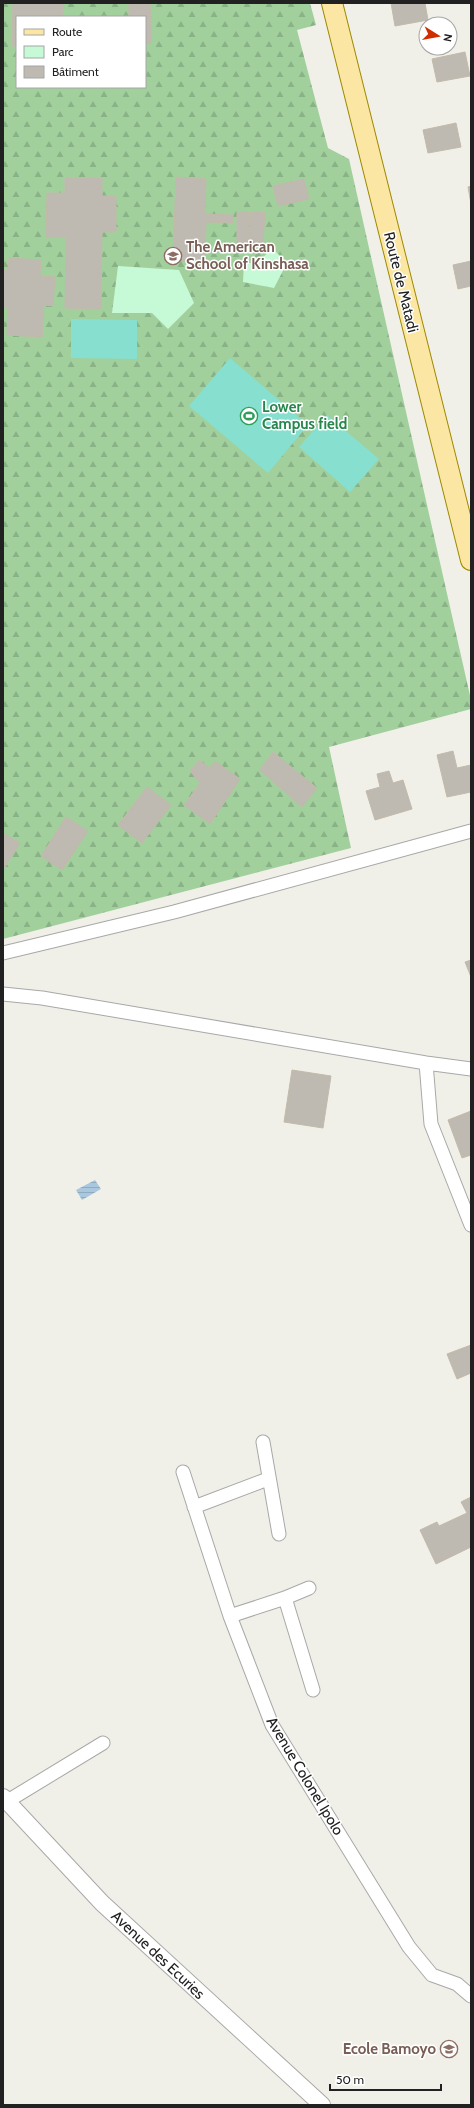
<svg xmlns="http://www.w3.org/2000/svg" width="474" height="2108" font-family="Cabin,sans-serif">
<defs>
<pattern id="forest-firs" width="22" height="20" patternUnits="userSpaceOnUse"><rect width="22" height="20" fill="#a1d09d"/><path d="M5 1l3.5 6h-7zM16 11l3.5 6h-7z" fill="#8ab287"/></pattern>
<pattern id="water-rules" width="6" height="5" patternUnits="userSpaceOnUse"><rect width="6" height="5" fill="#a9c7de"/><path d="M0 2.5h6" fill="none" stroke="#91abbe"/></pattern>
</defs>
<rect width="100%" height="100%" fill="#f1f0e8"/>
<path fill="url(#forest-firs)" fill-rule="evenodd" d="M 3,3 L 310,3 L 316,25 L 297,30 L 328,148 L 349,159 L 471,700 L 471,709 L 329,747 L 351,848 L 3,939 ZM 17,17 L 145,17 L 145,87 L 17,87 Z"/>
<path fill="#c6f9d5" d="M 272,248 L 287,263 L 274,288 L 243,282 L 244,263 L 258,263 Z
M 118,266 L 179,270 L 194,303 L 168,329 L 152,313 L 112,313 Z"/>
<path fill="#87dfcf" d="M 71,319 L 137,320 L 137,359 L 71,358 Z
M 230,358 L 308,425 L 268,473 L 189,406 Z
M 327,415 L 379,459 L 350,492 L 299,447 Z"/>
<path fill="url(#water-rules)" d="M 95,1180 L 101,1189 L 82,1200 L 76,1190 Z"/>
<path fill="#beb9b1" stroke="#c3baaa" d="M 13,3 L 63,3 L 63,17 L 17,17 L 17,46 L 12,46 Z
M 129,3 L 150,3 L 151,23 L 145,23 L 145,17 L 129,17 Z
M 391,3 L 425,3 L 428,20 L 395,26 Z
M 145,23 L 151,23 L 151,43 L 145,44 Z
M 465,52 L 470,76 L 437,82 L 432,59 Z
M 456,123 L 461,147 L 428,153 L 423,130 Z
M 176,177 L 206,179 L 205,214 L 233,215 L 233,223 L 206,222 L 205,261 L 173,260 Z
M 65,178 L 102,178 L 102,196 L 116,196 L 116,232 L 102,232 L 101,309 L 65,308 L 66,237 L 46,237 L 47,193 L 65,193 Z
M 304,179 L 309,199 L 278,206 L 273,186 Z
M 471,186 L 471,204 L 468,187 Z
M 237,212 L 249,212 L 249,243 L 237,243 Z
M 251,212 L 265,212 L 263,244 L 249,243 Z
M 9,258 L 41,260 L 40,276 L 55,277 L 53,306 L 44,305 L 42,337 L 7,335 L 8,307 L 3,307 L 3,270 L 8,270 Z
M 471,261 L 471,286 L 458,289 L 453,265 Z
M 453,751 L 457,768 L 471,765 L 471,792 L 447,797 L 437,755 Z
M 273,752 L 317,788 L 302,807 L 260,770 Z
M 199,760 L 210,768 L 215,761 L 240,779 L 210,824 L 184,805 L 200,783 L 190,771 Z
M 389,771 L 393,783 L 403,780 L 412,809 L 375,820 L 366,791 L 380,787 L 377,774 Z
M 147,787 L 171,805 L 142,843 L 118,825 Z
M 66,817 L 88,831 L 62,870 L 41,856 Z
M 3,833 L 20,843 L 3,870 Z
M 471,960 L 471,977 L 465,962 Z
M 292,1070 L 331,1076 L 323,1128 L 284,1122 Z
M 471,1111 L 471,1155 L 462,1158 L 448,1120 Z
M 471,1345 L 471,1373 L 457,1379 L 447,1354 Z
M 471,1497 L 471,1547 L 436,1564 L 420,1530 L 437,1522 L 439,1526 L 467,1513 L 461,1502 Z"/>
<g fill="none" stroke-linecap="round" stroke-linejoin="round">
<defs>
<path id="minor" d="M 3,953 L 174,912 L 471,831
M 3,994 L 42,998 L 426,1063 L 471,1069
M 426,1063 L 431,1124 L 471,1225
M 263,1442 L 279,1534
M 183,1472 L 230,1616 L 272,1725 L 409,1947 L 432,1975 L 457,1984 L 471,1996
M 194,1507 L 268,1479
M 285,1598 L 313,1690
M 230,1616 L 285,1598 L 309,1588
M 6,1802 L 103,1743"/>
<path id="tertiary" d="M 3,1797 L 102,1903 L 322,2105"/>
<path id="primary" d="M 332,3 L 471,560"/>
</defs>
<use href="#minor" stroke="#a8a8a8" stroke-width="15"/>
<use href="#tertiary" stroke="#a8a8a8" stroke-width="18"/>
<use href="#primary" stroke="#9d8901" stroke-width="22"/>
<use href="#minor" stroke="#fff" stroke-width="13"/>
<use href="#tertiary" stroke="#fff" stroke-width="16"/>
<use href="#primary" stroke="#fbe7a3" stroke-width="20"/>
</g>
<defs>
<symbol id="school-ring" viewBox="-11 -11 22 22"><circle r="9.5" fill="#fff" stroke="#8d6e63" stroke-width="1.5"/><path d="M0-5L7-2L0 1L-7-2ZM-4 1L0 2.5L4 1V4Q0 6-4 4Z" fill="#8d6e63"/></symbol>
<symbol id="stadium-ring" viewBox="-11 -11 22 22"><circle r="9.5" fill="#fff" stroke="#2e9e5b" stroke-width="1.5"/><path d="M0-5a6.5 5 0 1 0 0 10a6.5 5 0 1 0 0-10ZM-3.5-1.8h7v3.6h-7Z" fill="#2e9e5b"/></symbol>
</defs>
<g fill-rule="evenodd">
<use href="#school-ring" x="163" y="246" width="20" height="20"/>
<use href="#stadium-ring" x="239" y="406" width="20" height="20"/>
<use href="#school-ring" x="439" y="2039" width="20" height="20"/>
</g>
<g text-anchor="middle" stroke-width="3" stroke-linejoin="round" paint-order="stroke">
<g font-size="15" font-weight="bold" fill="#785e54" stroke="#fff" text-anchor="start">
<text x="186" y="252">The American<tspan x="186" dy="17">School of Kinshasa</tspan></text>
<text x="436" y="2054" text-anchor="end">Ecole Bamoyo</text>
</g>
<g font-size="15" fill="#212121" stroke="#fff">
<text transform="translate(401 282) rotate(76)" y="5">Route de Matadi</text>
<text transform="translate(305 1776) rotate(59)" y="5">Avenue Colonel Ipolo</text>
<text transform="translate(158 1955) rotate(43)" y="5">Avenue des Ecuries</text>
</g>
<g font-size="15" font-weight="bold" fill="#27864d" stroke="#fff" text-anchor="start">
<text x="262" y="412">Lower<tspan x="262" dy="17">Campus field</tspan></text>
</g>
</g>
<rect width="474" height="2108" fill="none" stroke="#212121" stroke-width="8"/>
<rect x="16" y="16" width="130" height="72" fill="#ffffff" stroke="#a6a6a6"/>
<rect x="24" y="29" width="20" height="6" fill="#fbe7a3" stroke="#a6a6a6"/>
<text x="52" y="36" font-size="12" fill="#212121">Route</text>
<rect x="24" y="46" width="20" height="12" fill="#c6f9d5" stroke="#a6a6a6"/>
<text x="52" y="56" font-size="12" fill="#212121">Parc</text>
<rect x="24" y="66" width="20" height="12" fill="#beb9b1" stroke="#a6a6a6"/>
<text x="52" y="76" font-size="12" fill="#212121">Bâtiment</text>
<g transform="translate(438 36) rotate(101)"><circle r="19" fill="#ffffff" stroke="#a6a6a6"/>
<path d="M0-3L7 15L0 10L-7 15Z" fill="#d02c02"/>
<text y="-6" font-size="11" font-weight="bold" text-anchor="middle" fill="#212121">N</text>
</g>
<path d="M330 2084v6h111v-6" fill="none" stroke="#212121" stroke-width="2"/>
<text x="336" y="2084" font-size="12" fill="#212121" stroke="#ffffff" stroke-width="3" paint-order="stroke">50 m</text>
</svg>
